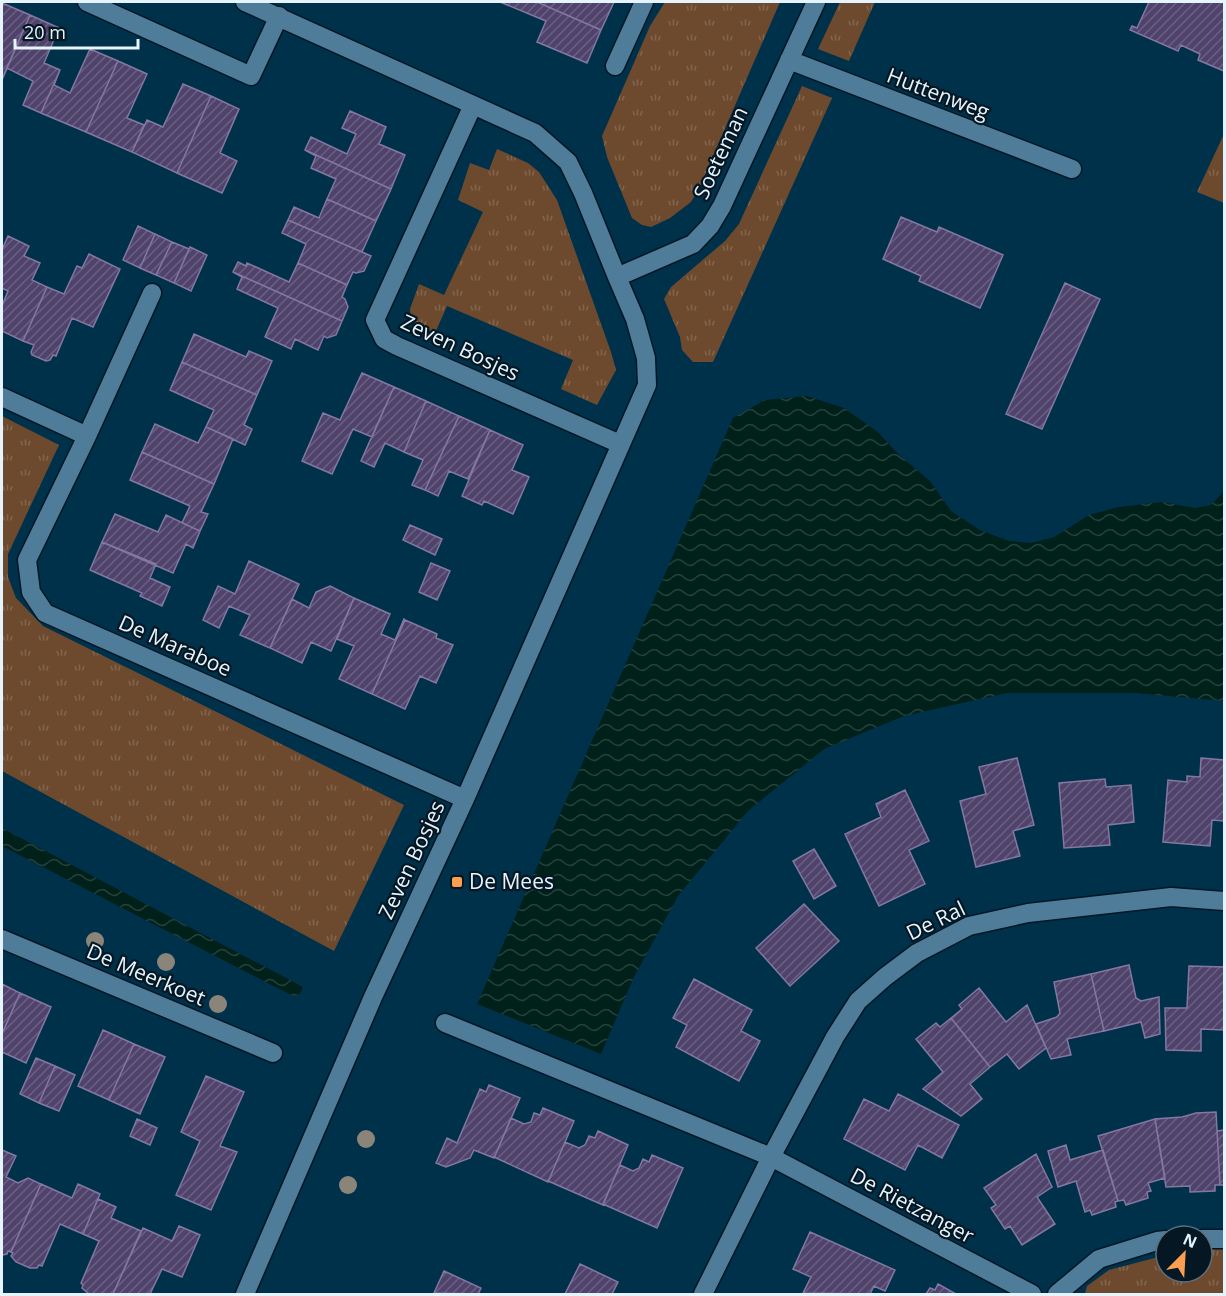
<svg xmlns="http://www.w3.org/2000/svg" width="1226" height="1296" font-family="'Open Sans',sans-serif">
<defs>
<pattern id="grass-tufts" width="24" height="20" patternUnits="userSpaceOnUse" patternTransform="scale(1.5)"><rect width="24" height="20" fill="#6d4a2e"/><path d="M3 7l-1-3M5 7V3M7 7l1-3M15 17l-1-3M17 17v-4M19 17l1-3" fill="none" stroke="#82654d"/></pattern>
<pattern id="water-waves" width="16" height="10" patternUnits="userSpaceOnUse" patternTransform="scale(1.5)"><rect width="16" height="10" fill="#00201a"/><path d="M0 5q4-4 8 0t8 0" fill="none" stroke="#25413c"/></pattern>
<pattern id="building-hatch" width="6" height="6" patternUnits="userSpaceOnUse" patternTransform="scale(1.5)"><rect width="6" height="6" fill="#50436b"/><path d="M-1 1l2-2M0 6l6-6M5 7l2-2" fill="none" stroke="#695f81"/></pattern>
</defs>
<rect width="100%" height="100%" fill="#00314a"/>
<path fill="url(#grass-tufts)" d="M 665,2 L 780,2 L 700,186 L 691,202 L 670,218 L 651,227 L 642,225 L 632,218 L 607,157 L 602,136 L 650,26 Z
M 840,2 L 875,2 L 849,61 L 818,49 Z
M 802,86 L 832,98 L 713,362 L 693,362 L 682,350 L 680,337 L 664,299 L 671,287 L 725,241 L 739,224 Z
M 1224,134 L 1224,203 L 1197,192 Z
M 497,149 L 528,163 L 539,172 L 557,200 L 611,352 L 616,370 L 597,405 L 561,389 L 573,360 L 447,306 L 435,333 L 411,321 L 410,309 L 419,284 L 444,295 L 483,212 L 458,200 L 470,163 L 489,170 Z
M 2,416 L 59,445 L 8,554 L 8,577 L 16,598 L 43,626 L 404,805 L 334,951 L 2,771 Z
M 1224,1248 L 1224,1294 L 1085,1294 L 1087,1286 L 1109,1270 L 1166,1255 L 1166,1272 L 1202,1272 L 1202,1250 Z"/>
<path fill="url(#water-waves)" d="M 807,396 L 844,408 L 878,432 L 899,455 L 930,481 L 951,511 L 980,530 L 1009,541 L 1031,543 L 1054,537 L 1089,515 L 1118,507 L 1162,502 L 1195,508 L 1211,505 L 1224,491 L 1224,701 L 1135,693 L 1007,693 L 904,716 L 824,749 L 748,811 L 678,896 L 633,979 L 601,1054 L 477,1004 L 733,418 L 765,400 Z
M 2,828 L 303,987 L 299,995 L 293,996 L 2,846 Z"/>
<path fill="url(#building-hatch)" stroke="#8477a2" stroke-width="1.5" d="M 500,2 L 537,2 L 601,30 L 587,63 L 537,42 L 546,21 Z
M 537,2 L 614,2 L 601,30 Z
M 1149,2 L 1224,2 L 1224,71 L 1198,60 L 1200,54 L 1181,45 L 1178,51 L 1130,30 L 1132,26 L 1137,28 Z
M 2,3 L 30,15 L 2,79 Z
M 30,15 L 59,28 L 44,63 L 60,70 L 41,113 L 23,105 L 33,81 L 7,68 L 2,80 Z
M 90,49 L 118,61 L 86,132 L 41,113 L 60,70 L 54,85 L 70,93 Z
M 118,61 L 147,74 L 127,118 L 144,125 L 132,152 L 86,132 Z
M 183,84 L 211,96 L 177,173 L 132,152 L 147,120 L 163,127 Z
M 211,96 L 239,109 L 220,153 L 237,161 L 222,193 L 177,173 Z
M 350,111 L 386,127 L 379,144 L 405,155 L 391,189 L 305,150 L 311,137 L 347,154 L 356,134 L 342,128 Z
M 305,150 L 391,189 L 376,221 L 327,199 L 336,179 L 311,168 L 316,156 Z
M 327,199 L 376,221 L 362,252 L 371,256 L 288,220 L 294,207 L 319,218 Z
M 901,217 L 937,232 L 939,227 L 1003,255 L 980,308 L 919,281 L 921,276 L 883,259 Z
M 288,220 L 371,256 L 364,271 L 356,273 L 353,272 L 347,285 L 298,263 L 306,244 L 282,233 Z
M 138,226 L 155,234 L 140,268 L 123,260 Z
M 155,234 L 172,242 L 156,275 L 140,268 Z
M 8,236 L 29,246 L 24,256 L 40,263 L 32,280 L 47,287 L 23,341 L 2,331 L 2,306 L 8,291 L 2,288 L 2,250 Z
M 172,242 L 189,249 L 174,283 L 156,275 Z
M 190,247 L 207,255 L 191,291 L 174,283 Z
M 89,254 L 120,269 L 93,327 L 72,318 L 56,356 L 53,355 L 50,360 L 46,361 L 32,355 L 31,352 L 34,345 L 23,341 L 47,287 L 64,294 L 77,266 L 82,268 Z
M 238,262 L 246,266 L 247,263 L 289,282 L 298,263 L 347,285 L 342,297 L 345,299 L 348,307 L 342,321 L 233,272 Z
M 233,272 L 342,321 L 336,335 L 327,338 L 324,336 L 318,350 L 295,339 L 291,349 L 265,337 L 278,308 L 237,289 L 242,277 Z
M 1065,283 L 1100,299 L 1042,429 L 1006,414 Z
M 194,334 L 246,357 L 249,351 L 272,361 L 257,395 L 182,362 Z
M 182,362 L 257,395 L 244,425 L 252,429 L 245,445 L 206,427 L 214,410 L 170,390 Z
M 362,373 L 394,387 L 372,437 L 353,429 L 332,474 L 302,461 L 323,413 L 340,420 Z
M 394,387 L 426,401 L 404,452 L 385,443 L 374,467 L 361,461 Z
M 426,401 L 459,416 L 425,490 L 412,485 L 423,460 L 404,452 Z
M 459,416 L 490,430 L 468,479 L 449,471 L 438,496 L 425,490 Z
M 155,424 L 198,443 L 206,427 L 233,439 L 214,484 L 142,452 Z
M 490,430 L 523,445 L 512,470 L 529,477 L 513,514 L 484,501 L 482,505 L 462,496 Z
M 142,452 L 214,484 L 201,512 L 208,514 L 200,531 L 182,523 L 190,506 L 130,480 Z
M 115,514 L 158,532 L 166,515 L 200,531 L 193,548 L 186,544 L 173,573 L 102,542 Z
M 410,525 L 442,539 L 435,555 L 403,540 Z
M 102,542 L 156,564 L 150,578 L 170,587 L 162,606 L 140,596 L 142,593 L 90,570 Z
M 249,561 L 299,584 L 270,648 L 240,635 L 250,615 L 229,606 L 219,628 L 203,620 L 218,586 L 235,594 Z
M 431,563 L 450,571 L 437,600 L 419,592 Z
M 330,586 L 354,598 L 331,651 L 311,642 L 302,663 L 270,648 L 292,599 L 309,608 L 316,592 Z
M 354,598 L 390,614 L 381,634 L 395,640 L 404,619 L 405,620 L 372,694 L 339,679 L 354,646 L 337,639 Z
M 405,620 L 437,634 L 436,638 L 453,645 L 436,683 L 420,676 L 405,709 L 372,694 Z
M 1017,758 L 1034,825 L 1013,831 L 1020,856 L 976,867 L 960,801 L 986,794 L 979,767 Z
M 1201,758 L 1224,760 L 1224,821 L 1212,820 L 1210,846 L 1163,842 L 1168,780 L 1187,782 L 1187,776 L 1200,777 Z
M 1105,779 L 1106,787 L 1131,785 L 1134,822 L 1108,825 L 1110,845 L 1064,848 L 1059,783 Z
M 905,790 L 929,841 L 909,850 L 925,884 L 879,906 L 845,834 L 881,817 L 876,804 Z
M 814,849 L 836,886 L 814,899 L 793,861 Z
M 804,904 L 839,941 L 790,986 L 756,948 Z
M 1129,965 L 1136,998 L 1141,1001 L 1159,997 L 1160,1034 L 1145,1038 L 1141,1022 L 1104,1031 L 1091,974 Z
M 1189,966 L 1224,967 L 1224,1030 L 1201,1029 L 1201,1051 L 1166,1050 L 1165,1008 L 1187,1008 Z
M 1091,974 L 1104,1031 L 1067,1039 L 1071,1055 L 1051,1059 L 1036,1024 L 1057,1017 L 1060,1013 L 1054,982 Z
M 694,979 L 752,1010 L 741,1031 L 760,1041 L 739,1081 L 676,1047 L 687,1025 L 673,1018 Z
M 2,984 L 20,993 L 2,1034 Z
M 979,988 L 1006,1022 L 1027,1005 L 1046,1048 L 1019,1069 L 1007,1054 L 990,1067 L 951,1018 L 962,1009 L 959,1005 Z
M 20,993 L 51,1007 L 26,1063 L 2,1052 L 2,1034 Z
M 951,1018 L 990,1067 L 970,1084 L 982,1099 L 961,1116 L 923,1089 L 943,1072 L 916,1039 L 936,1023 L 940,1027 Z
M 103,1030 L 134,1044 L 109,1100 L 78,1086 Z
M 134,1044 L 165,1057 L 140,1114 L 109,1100 Z
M 36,1058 L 55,1066 L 39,1103 L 20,1094 Z
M 55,1066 L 75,1075 L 59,1111 L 39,1103 Z
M 206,1076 L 244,1092 L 220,1146 L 237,1152 L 211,1210 L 176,1195 L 200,1141 L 181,1132 Z
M 489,1085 L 520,1098 L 494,1158 L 474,1150 L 470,1158 L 446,1167 L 436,1163 L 447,1138 L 457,1143 L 480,1089 L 486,1092 Z
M 898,1094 L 959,1125 L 942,1158 L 918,1145 L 905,1170 L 844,1139 L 864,1099 L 889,1111 Z
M 543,1108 L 574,1121 L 548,1182 L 494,1157 L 494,1158 L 511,1118 L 524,1124 L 531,1122 L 534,1113 L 540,1115 Z
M 1216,1112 L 1220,1185 L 1215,1185 L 1215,1191 L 1190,1192 L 1190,1186 L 1166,1187 L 1155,1119 L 1182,1117 L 1196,1113 Z
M 137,1119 L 157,1128 L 150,1145 L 130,1136 Z
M 1155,1119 L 1165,1178 L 1148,1183 L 1151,1191 L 1147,1192 L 1148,1198 L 1126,1205 L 1124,1200 L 1118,1201 L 1098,1136 Z
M 1224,1130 L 1224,1185 L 1220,1185 L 1217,1131 Z
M 598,1131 L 628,1145 L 603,1205 L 548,1181 L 548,1182 L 565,1142 L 579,1148 L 585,1145 L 589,1136 L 595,1138 Z
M 1066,1145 L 1070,1160 L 1103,1150 L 1118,1201 L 1115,1202 L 1116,1207 L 1092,1215 L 1090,1210 L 1085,1212 L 1076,1181 L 1058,1187 L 1048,1151 Z
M 2,1150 L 16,1156 L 6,1177 L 18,1183 L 28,1178 L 41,1184 L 11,1252 L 8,1251 L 7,1254 L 2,1255 Z
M 1036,1154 L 1052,1187 L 1037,1197 L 1055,1224 L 1022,1245 L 1010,1226 L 1005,1229 L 991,1208 L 996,1205 L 984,1188 Z
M 652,1155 L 683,1168 L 657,1228 L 603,1204 L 620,1165 L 633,1171 L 639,1168 L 643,1159 L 649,1162 Z
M 41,1184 L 72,1198 L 78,1184 L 100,1194 L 83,1234 L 60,1224 L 42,1266 L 39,1265 L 37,1268 L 30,1268 L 16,1262 L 11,1256 L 13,1253 L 11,1252 Z
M 98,1199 L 116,1207 L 111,1218 L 141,1231 L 113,1294 L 89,1294 L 82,1288 L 83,1285 L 81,1283 L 99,1241 L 83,1234 Z
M 179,1226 L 200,1235 L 182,1277 L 162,1269 L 150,1294 L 113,1294 L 143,1228 L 172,1241 Z
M 810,1232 L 895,1270 L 885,1291 L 874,1286 L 870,1294 L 803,1293 L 811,1277 L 793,1269 Z
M 580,1264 L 618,1282 L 612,1294 L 565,1294 Z
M 444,1271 L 481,1288 L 478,1294 L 434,1293 Z
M 938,1284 L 956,1294 L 926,1294 L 930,1288 L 935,1290 Z"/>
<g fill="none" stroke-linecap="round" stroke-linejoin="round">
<defs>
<path id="minor" d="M 87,2 L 251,76 L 279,16
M 789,60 L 1072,169
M 615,66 L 644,2
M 473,105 L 375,320 L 384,339 L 397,346 L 620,444
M 617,277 L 693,244 L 710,226 L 722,206 L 816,2
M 2,397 L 87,436 L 27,560 L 31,592 L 45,613 L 465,799
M 87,436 L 152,293
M 2,939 L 273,1053
M 445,1023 L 771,1157 L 1032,1294
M 1202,1239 L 1224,1239
M 245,1294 L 373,997 L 465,799 L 647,385 L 646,358 L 635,319 L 617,277 L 583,193 L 568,162 L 535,133 L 245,2
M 703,1294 L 771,1157 L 835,1037 L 858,1001 L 885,977 L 917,953 L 969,926 L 1028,913 L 1171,897 L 1224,901
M 1057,1294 L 1099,1259 L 1157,1241 L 1166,1240"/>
</defs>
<use href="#minor" stroke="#021725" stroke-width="21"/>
<use href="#minor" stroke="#4f7c99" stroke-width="18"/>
</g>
<g fill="#8b8479">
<circle cx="95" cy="941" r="9"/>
<circle cx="166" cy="962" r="9"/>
<circle cx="218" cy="1004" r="9"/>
<circle cx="366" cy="1139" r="9"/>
<circle cx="348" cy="1185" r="9"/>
</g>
<rect fill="#fb9e51" stroke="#051722" stroke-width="2" x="451" y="876" width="12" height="12" rx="3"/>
<g text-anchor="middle" stroke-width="4.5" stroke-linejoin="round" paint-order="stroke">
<g font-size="21" fill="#e6f4fe" stroke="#051722">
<text transform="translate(938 94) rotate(21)" y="7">Huttenweg</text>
<text transform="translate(721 153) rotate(-65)" y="7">Soeteman</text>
<text transform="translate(460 348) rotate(25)" y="7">Zeven Bosjes</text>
<text transform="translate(175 646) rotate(24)" y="7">De Maraboe</text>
<text transform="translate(412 860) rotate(-65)" y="7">Zeven Bosjes</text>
<text transform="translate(936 921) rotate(-26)" y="7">De Ral</text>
<text transform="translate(146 975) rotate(23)" y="7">De Meerkoet</text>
<text transform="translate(912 1206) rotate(28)" y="7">De Rietzanger</text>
</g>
<g font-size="21" fill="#e6f4fe" stroke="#051722" text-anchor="start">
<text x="469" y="889">De Mees</text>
</g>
</g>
<rect width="1226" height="1296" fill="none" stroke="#e6f4fe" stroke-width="6"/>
<g transform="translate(1184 1254) rotate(24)"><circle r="28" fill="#051722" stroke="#5f6f7a" stroke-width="1.5"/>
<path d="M0-4.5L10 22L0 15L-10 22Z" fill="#fb9e51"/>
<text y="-9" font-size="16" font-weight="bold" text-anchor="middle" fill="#e6f4fe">N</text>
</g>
<path d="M15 39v9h123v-9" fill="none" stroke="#e6f4fe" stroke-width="3"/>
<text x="24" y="39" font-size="18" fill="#e6f4fe" stroke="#051722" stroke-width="4.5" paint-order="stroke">20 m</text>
</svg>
